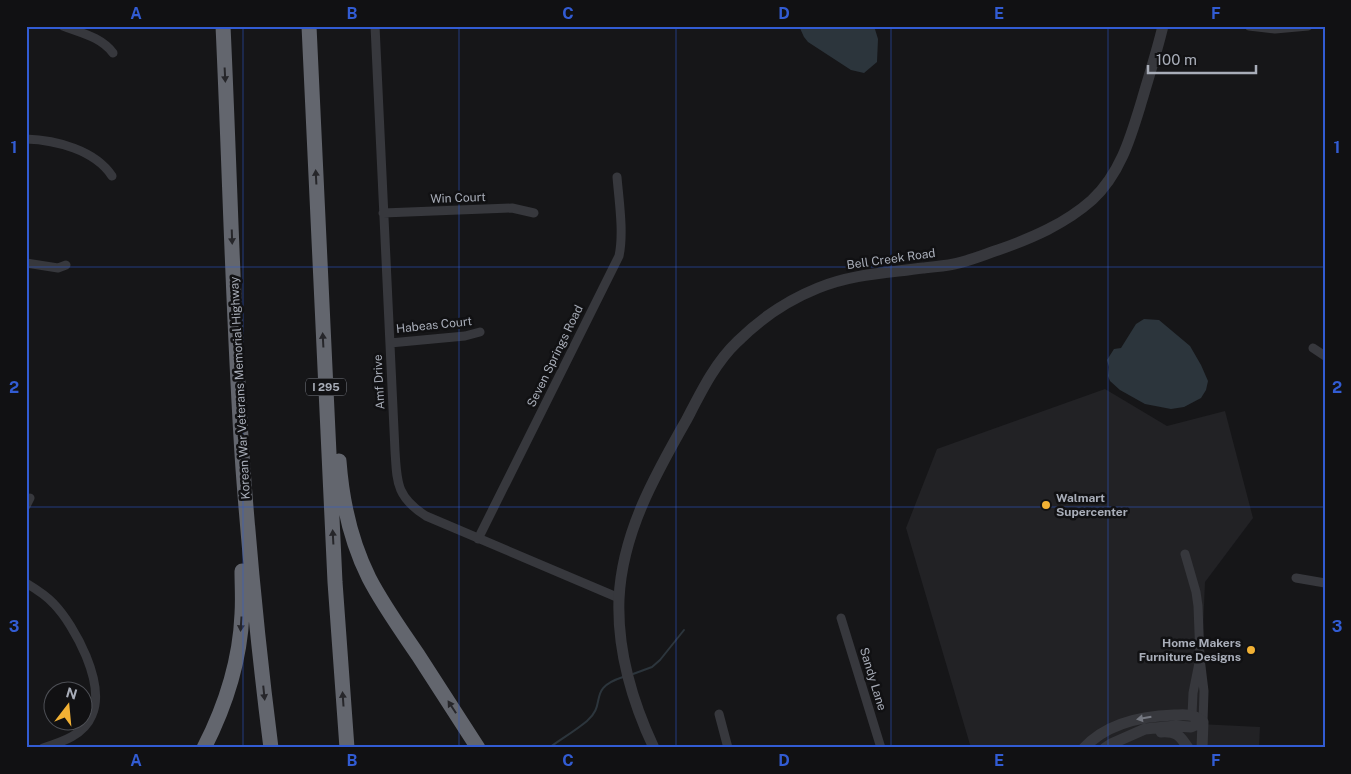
<svg xmlns="http://www.w3.org/2000/svg" width="1351" height="774" font-family="'Public Sans',sans-serif">
<rect width="100%" height="100%" fill="#161618"/>
<path fill="#222225" d="M 1105,389 L 1167,426 L 1225,411 L 1253,518 L 1205,582 L 1199,724 L 1260,727 L 1259,748 L 971,748 L 906,528 L 937,449 Z"/>
<path fill="#2c353c" d="M 799,26 L 874,26 L 878,39 L 877,62 L 864,73 L 851,70 L 808,42 L 804,37 Z
M 1144,319 L 1159,320 L 1190,346 L 1201,365 L 1208,381 L 1206,390 L 1201,398 L 1184,407 L 1171,409 L 1145,404 L 1120,390 L 1110,381 L 1108,376 L 1109,367 L 1107,360 L 1114,349 L 1121,348 L 1136,324 Z"/>
<g fill="none" stroke-linecap="round" stroke-linejoin="round">
<path stroke="#2c353c" stroke-width="2" d="M 633,674 L 652,667 L 660,660 L 684,630
M 549,748 C 561,739 575,731 587,721 C 608,703 586,689 623,677"/>
<path stroke="#37383d" stroke-width="9" d="M 63,26 C 81,33 101,37 113,53
M 375,26 L 395,451 C 397,482 396,497 426,516 L 619,598
M 1249,26 L 1275,29 L 1308,26
M 26,139 C 56,140 95,150 112,176
M 383,213 L 512,208 L 534,213
M 26,263 L 58,268 L 66,265
M 390,343 L 465,336 L 480,332
M 1313,348 L 1325,356
M 26,506 L 30,498
M 478,539 L 619,256 C 624,233 619,201 617,177
M 1185,554 L 1196,592 L 1198,606 L 1200,658 L 1204,691 L 1203,722
M 1296,578 L 1325,583
M 26,583 C 36,589 46,595 54,604 C 75,626 106,684 92,715 C 84,735 62,742 43,748
M 841,618 L 881,748
M 719,714 L 728,748
M 1192,715 L 1193,693 L 1199,663"/>
<path stroke="#37383d" stroke-width="11" d="M 1161,732 C 1176,731 1180,735 1188,748
M 654,748 C 632,701 617,652 619,599 C 622,533 655,475 687,419 C 701,392 715,363 737,342 C 760,319 788,300 818,288 C 852,274 887,273 923,268 C 933,267 944,266 954,264 C 969,261 983,255 998,250 C 1032,238 1065,224 1092,200 C 1121,173 1131,136 1142,100 C 1149,76 1157,51 1163,26
M 1084,748 C 1107,723 1141,716 1174,715 C 1179,715 1188,714 1193,716 C 1197,717 1200,720 1203,722
M 1105,748 L 1111,744 L 1145,729 L 1176,726 L 1191,727 L 1203,722
M 1202,748 L 1203,722"/>
<path stroke="#63666e" stroke-width="15" d="M 223,26 C 230,174 233,322 243,469 C 250,562 259,655 271,748
M 309,26 L 335,582 L 347,748
M 339,461 C 342,501 351,542 369,578 C 383,605 401,630 418,655 C 438,686 458,717 478,748
M 204,748 C 226,705 240,662 242,614 C 243,600 242,586 242,571"/>
</g>
<defs><path id="oneway-solid" d="M-6-.8H1V-3.2L6.5 0L1 3.2V.8H-6Z" transform="scale(1.25)"/></defs>
<g fill="#26262a">
<use href="#oneway-solid" transform="translate(225 75) rotate(87)"/>
<use href="#oneway-solid" transform="translate(316 177) rotate(-93)"/>
<use href="#oneway-solid" transform="translate(232 237) rotate(88)"/>
<use href="#oneway-solid" transform="translate(323 340) rotate(-93)"/>
<use href="#oneway-solid" transform="translate(333 537) rotate(-93)"/>
<use href="#oneway-solid" transform="translate(241 624) rotate(94)"/>
<use href="#oneway-solid" transform="translate(264 693) rotate(84)"/>
<use href="#oneway-solid" transform="translate(343 699) rotate(-94)"/>
<use href="#oneway-solid" transform="translate(452 707) rotate(-123)"/>
</g>
<use fill="#757881" href="#oneway-solid" transform="translate(1144 718) rotate(170)"/>
<path fill="none" stroke="#325cd3" stroke-width="1" stroke-opacity="0.55" d="M 243,26 L 243,748M 459,26 L 459,748M 676,26 L 676,748M 891,26 L 891,748M 1108,26 L 1108,748M 26,267 L 1325,267M 26,507 L 1325,507"/>
<g fill="#f2b134" stroke="#111113" stroke-width="2">
<circle cx="1046" cy="505" r="5"/>
<circle cx="1251" cy="650" r="5"/>
</g>
<g text-anchor="middle" stroke-width="5" stroke-linejoin="round" paint-order="stroke">
<rect fill="#111113" stroke="#7b7e86" stroke-width="1" x="306" y="378.5" width="40" height="17" rx="4"/>
<g font-size="11" font-weight="bold" fill="#a8adb8">
<text x="326" y="391">I 295</text>
</g>
<g font-size="12" fill="#a8adb8" stroke="#111113">
<text transform="translate(458 198) rotate(-2)" y="4">Win Court</text>
<text transform="translate(891 259) rotate(-8)" y="4">Bell Creek Road</text>
<text transform="translate(434 325) rotate(-6)" y="4">Habeas Court</text>
<text transform="translate(555 356) rotate(-64)" y="4">Seven Springs Road</text>
<text transform="translate(379 382) rotate(-93)" y="4">Amf Drive</text>
<text transform="translate(240 388) rotate(-93)" y="4">Korean War Veterans Memorial Highway</text>
<text transform="translate(873 679) rotate(73)" y="4">Sandy Lane</text>
</g>
<g font-size="12" font-weight="bold" fill="#a8adb8" stroke="#111113" text-anchor="start">
<text x="1056" y="502">Walmart<tspan x="1056" dy="14">Supercenter</tspan></text>
<text x="1241" y="647" text-anchor="end">Home Makers<tspan x="1241" dy="14">Furniture Designs</tspan></text>
</g>
</g>
<rect width="1351" height="774" fill="none" stroke="#111113" stroke-width="55"/>
<g transform="translate(68 706) rotate(16)"><circle r="24" fill="#111113" stroke="#4d4f55"/>
<path d="M0-4L9 19L0 12L-9 19Z" fill="#f2b134"/>
<text y="-8" font-size="14" font-weight="bold" text-anchor="middle" fill="#a8adb8">N</text>
</g>
<path d="M1148 65v8h108v-8" fill="none" stroke="#a8adb8" stroke-width="2.5"/>
<text x="1156" y="65" font-size="15" fill="#a8adb8" stroke="#111113" stroke-width="4" paint-order="stroke">100 m</text>
<rect x="28" y="28" width="1296" height="718" fill="none" stroke="#325cd3" stroke-width="2"/>
<g font-size="16" text-anchor="middle" font-weight="bold" fill="#325cd3">
<text x="136" y="19">A</text>
<text x="352" y="19">B</text>
<text x="568" y="19">C</text>
<text x="784" y="19">D</text>
<text x="999" y="19">E</text>
<text x="1216" y="19">F</text>
<text x="14" y="153">1</text>
<text x="1337" y="153">1</text>
<text x="14" y="393">2</text>
<text x="1337" y="393">2</text>
<text x="14" y="632">3</text>
<text x="1337" y="632">3</text>
<text x="136" y="766">A</text>
<text x="352" y="766">B</text>
<text x="568" y="766">C</text>
<text x="784" y="766">D</text>
<text x="999" y="766">E</text>
<text x="1216" y="766">F</text>
</g>
</svg>
